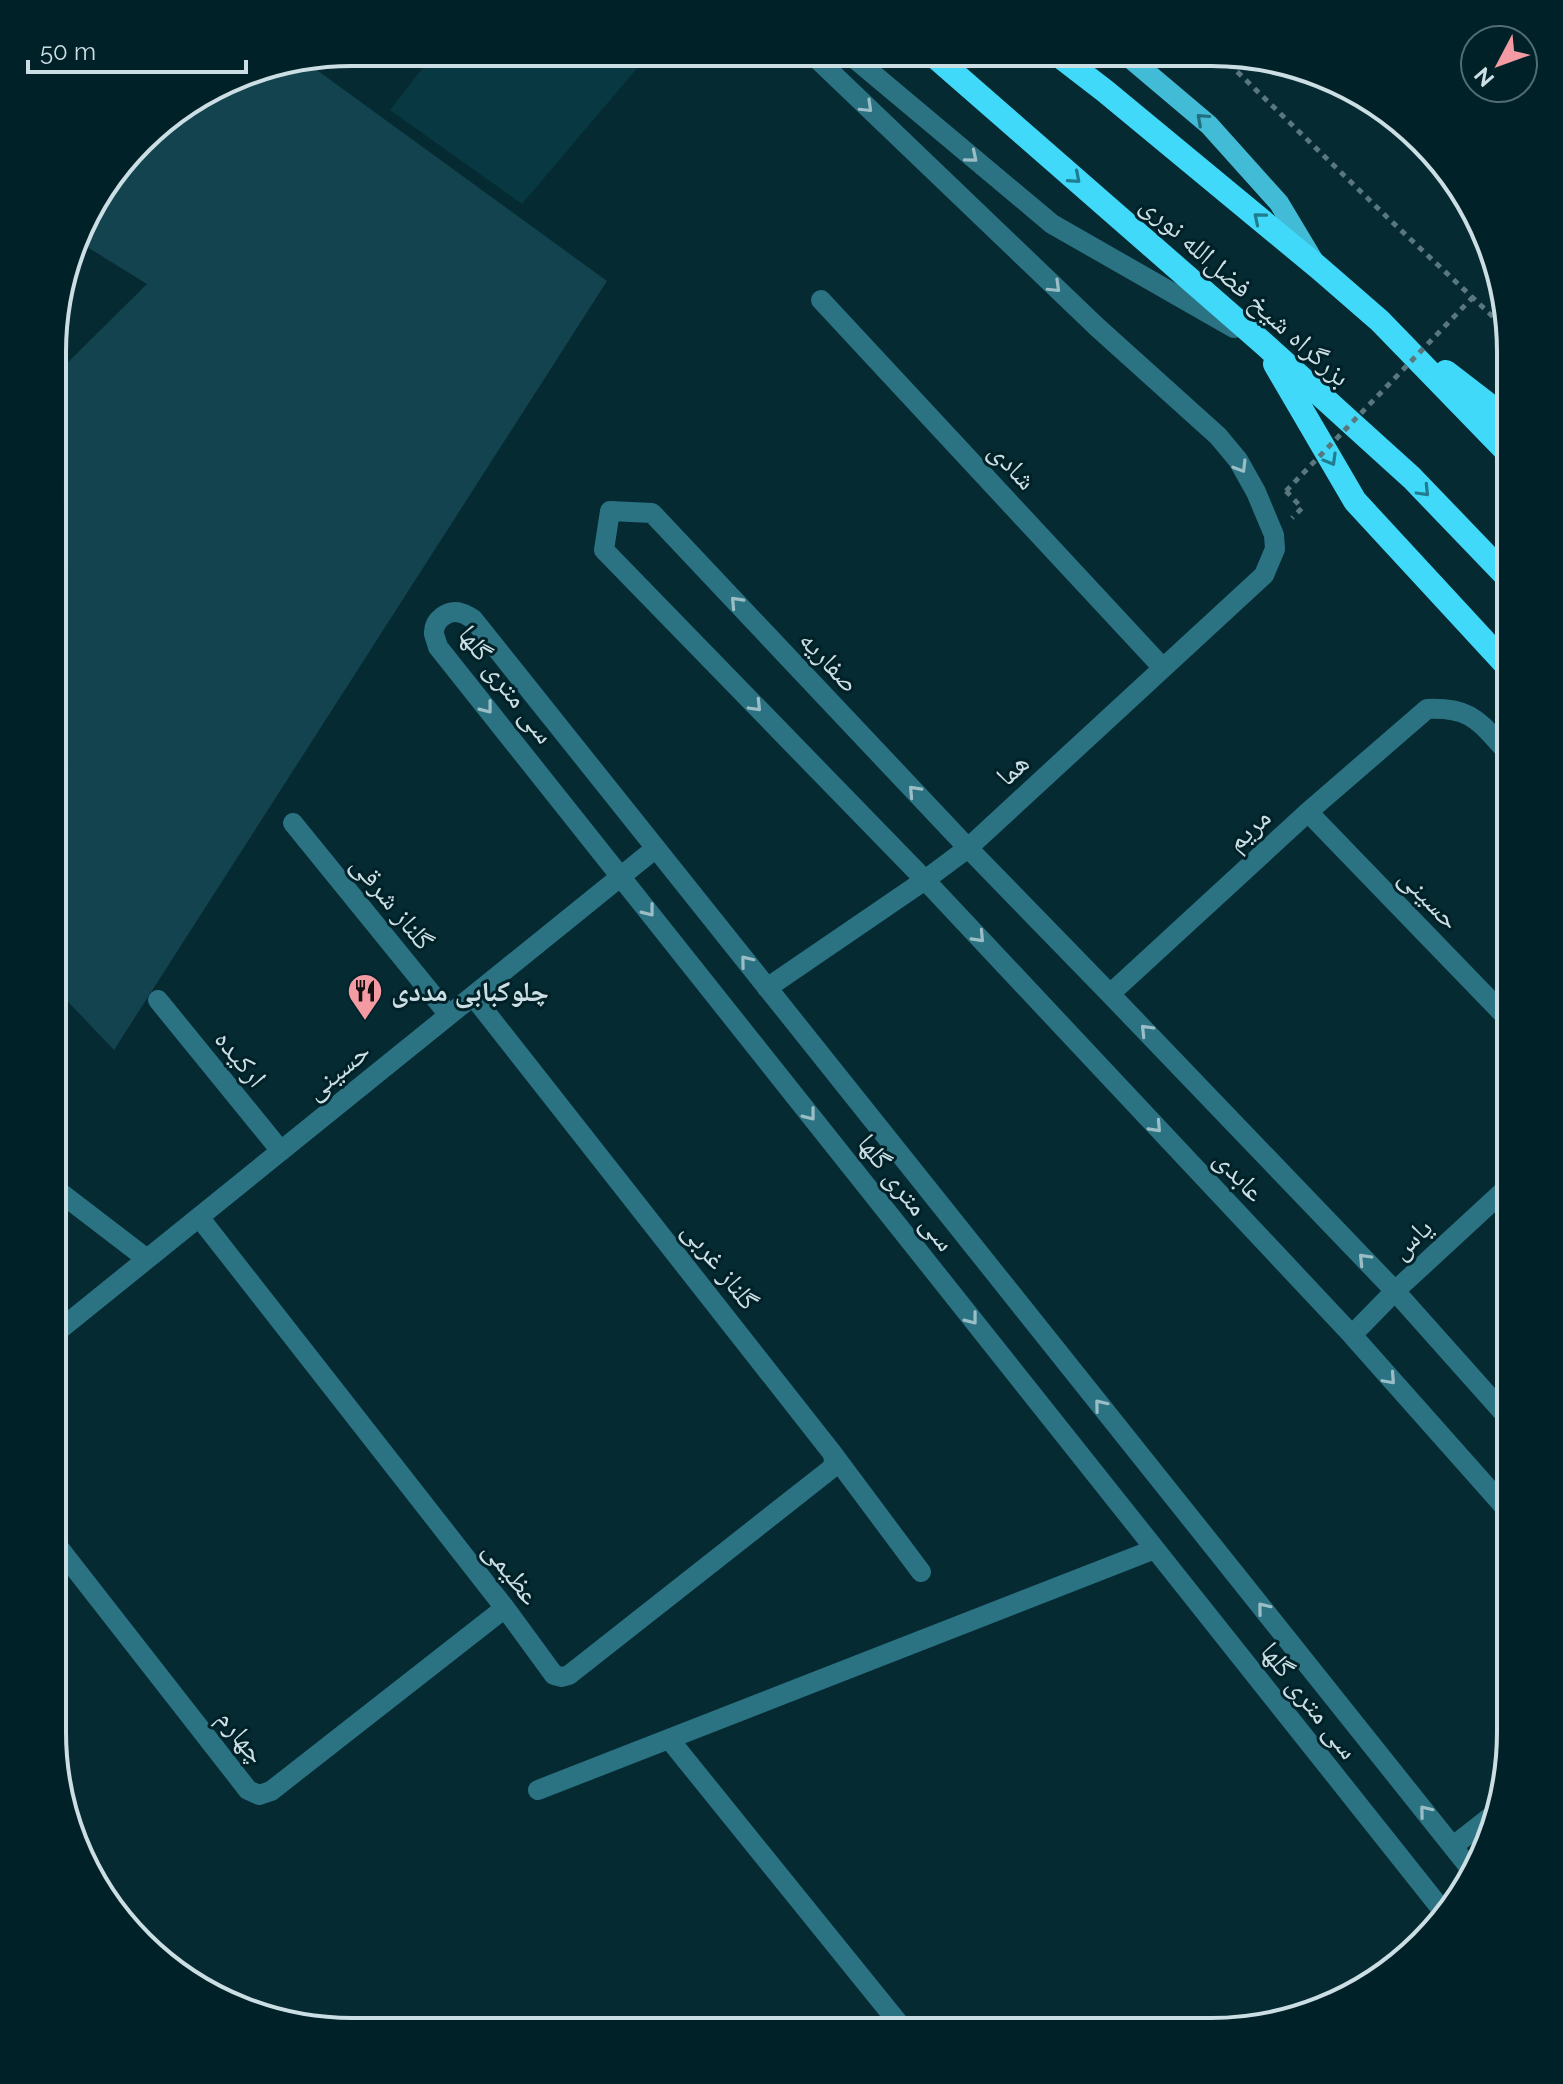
<svg xmlns="http://www.w3.org/2000/svg" width="1563" height="2084" font-family="Raleway,'Noto Naskh Arabic',sans-serif">
<rect width="100%" height="100%" fill="#052a32"/>
<path fill="#083842" d="M 435,52 L 650,53 L 522,204 L 390,110 Z"/>
<path fill="#12434e" d="M 303,60 L 607,281 L 114,1050 L 53,986 L 55,375 L 147,284 L 79,242 L 92,203 L 155,126 L 255,68 Z"/>
<g fill="none" stroke-linecap="round" stroke-linejoin="round">
<path stroke="#59777d" stroke-width="5" stroke-dasharray="6 6" stroke-linecap="butt" d="M 1220,55 L 1389,219 L 1505,328
M 1286,491 L 1302,508 L 1292,518"/>
<path stroke="#2b7282" stroke-width="20" d="M 848,53 L 1052,224 L 1234,328
M 821,300 L 1163,668
M 1308,812 L 1511,1022
M 293,823 L 449,1015
M 767,988 L 925,880 L 968,848 L 1264,575 L 1275,549 L 1274,535 L 1256,492 L 1238,460 L 1218,436 L 1097,327 L 811,53
M 1110,994 L 1308,812 L 1427,709 C 1475,707 1480,724 1511,756
M 473,996 L 833,1454 L 921,1572
M 158,1000 L 281,1151
M 53,1187 L 147,1259
M 199,1217 L 505,1608 L 554,1675 L 562,1677 L 569,1675 L 832,1468 L 834,1461 L 833,1454
M 53,1335 L 656,848
M 1352,1335 L 1395,1291 L 1511,1184
M 1510,1513 L 1352,1335 L 925,880 L 604,550 L 610,511 L 652,513 L 968,848 L 1110,994 L 1395,1291 L 1510,1420
M 52,1539 L 248,1790 L 259,1795 L 271,1791 L 505,1608
M 669,1739 L 905,2031
M 538,1790 L 1155,1549
M 1453,1846 L 1499,1810
M 1446,1915 L 438,647 C 437,643 435,638 434,634 C 433,620 448,609 461,613 C 466,614 469,617 473,619 L 1473,1872
M 367,2030 L 372,2026 L 389,2030"/>
<path stroke="#42bcd6" stroke-width="20" d="M 1125,54 L 1209,125 L 1279,203 L 1312,258"/>
<path stroke="#40d9f9" stroke-width="24" d="M 932,54 L 1264,344 L 1412,478 L 1511,581
M 1057,54 L 1105,91 L 1319,268 L 1380,321 L 1511,456
M 1275,364 L 1355,501 L 1511,670
M 1446,372 L 1511,422"/>
<path stroke="#59777d" stroke-width="5" stroke-dasharray="6 6" stroke-linecap="butt" d="M 1286,491 L 1473,297"/>
</g>
<defs><path id="oneway-chevron" d="M-2-3.5L2.5 0L-2 3.5" fill="none" stroke-width="1.6" stroke-linecap="round" stroke-linejoin="round" transform="scale(2)"/></defs>
<g stroke="#9bbec6">
<use href="#oneway-chevron" transform="translate(867 107) rotate(44)"/>
<use href="#oneway-chevron" transform="translate(972 157) rotate(40)"/>
<use href="#oneway-chevron" transform="translate(1055 287) rotate(44)"/>
<use href="#oneway-chevron" transform="translate(1241 467) rotate(59)"/>
<use href="#oneway-chevron" transform="translate(736 602) rotate(-133)"/>
<use href="#oneway-chevron" transform="translate(756 706) rotate(46)"/>
<use href="#oneway-chevron" transform="translate(487 708) rotate(52)"/>
<use href="#oneway-chevron" transform="translate(914 791) rotate(-133)"/>
<use href="#oneway-chevron" transform="translate(649 911) rotate(52)"/>
<use href="#oneway-chevron" transform="translate(979 937) rotate(47)"/>
<use href="#oneway-chevron" transform="translate(746 961) rotate(-129)"/>
<use href="#oneway-chevron" transform="translate(1146 1030) rotate(-134)"/>
<use href="#oneway-chevron" transform="translate(810 1115) rotate(52)"/>
<use href="#oneway-chevron" transform="translate(1156 1127) rotate(47)"/>
<use href="#oneway-chevron" transform="translate(1364 1259) rotate(-134)"/>
<use href="#oneway-chevron" transform="translate(972 1319) rotate(52)"/>
<use href="#oneway-chevron" transform="translate(1390 1379) rotate(48)"/>
<use href="#oneway-chevron" transform="translate(1100 1405) rotate(-129)"/>
<use href="#oneway-chevron" transform="translate(1263 1608) rotate(-129)"/>
<use href="#oneway-chevron" transform="translate(1425 1811) rotate(-129)"/>
</g>
<use stroke="#216e7f" href="#oneway-chevron" transform="translate(1202 119) rotate(-138)"/>
<g stroke="#207d90">
<use href="#oneway-chevron" transform="translate(1075 178) rotate(41)"/>
<use href="#oneway-chevron" transform="translate(1259 218) rotate(-140)"/>
<use href="#oneway-chevron" transform="translate(1331 460) rotate(60)"/>
<use href="#oneway-chevron" transform="translate(1424 491) rotate(46)"/>
</g>
<defs>
<symbol id="restaurant-pin" viewBox="-11 -11 22 30"><path d="M0 17L-7.5 6A9.5 9.5 0 1 1 7.5 6Z" fill="#f49aa3" stroke="#002128"/><path d="M-5-6h1v4h1v-4h1v4h1v-4h1v5L-1.5 .5V6h-2V.5L-5-1ZM5-6V6H3V1.5H1.5Q1.5-4 5-6Z" fill="#111"/></symbol>
</defs>
<g fill-rule="evenodd">
<use href="#restaurant-pin" x="345" y="971" width="40" height="54"/>
</g>
<g text-anchor="middle" stroke-width="6" stroke-linejoin="round" paint-order="stroke">
<g font-size="28" fill="#cbdee3" stroke="#002128">
<text transform="translate(1246 290) rotate(42)" y="10">بزرگراه شیخ فضل‌الله نوری</text>
<text transform="translate(1013 465) rotate(47)" y="10">شادی</text>
<text transform="translate(830 661) rotate(47)" y="10">صفاریه</text>
<text transform="translate(507 684) rotate(53)" y="10">سی متری گلها</text>
<text transform="translate(1012 769) rotate(-43)" y="10">هما</text>
<text transform="translate(1248 829) rotate(-43)" y="10">مریم</text>
<text transform="translate(1430 898) rotate(46)" y="10">حسینی</text>
<text transform="translate(393 902) rotate(51)" y="10">گلناز شرقی</text>
<text transform="translate(241 1058) rotate(51)" y="10">ارکیده</text>
<text transform="translate(337 1070) rotate(-39)" y="10">حسینی</text>
<text transform="translate(1240 1175) rotate(47)" y="10">عابدی</text>
<text transform="translate(907 1192) rotate(52)" y="10">سی متری گلها</text>
<text transform="translate(1411 1238) rotate(-43)" y="10">یاس</text>
<text transform="translate(721 1265) rotate(52)" y="10">گلناز غربی</text>
<text transform="translate(512 1572) rotate(52)" y="10">عظیمی</text>
<text transform="translate(1310 1700) rotate(52)" y="10">سی متری گلها</text>
<text transform="translate(242 1736) rotate(52)" y="10">چهارم</text>
</g>
<g font-size="28" font-weight="bold" fill="#cbdee3" stroke="#002128" text-anchor="start">
<text x="391" y="1001">چلوکبابی مددی</text>
</g>
</g>
<path d="M0 0H1563V2084H0ZM352 66H1211A286 286 0 0 1 1497 352V1732A286 286 0 0 1 1211 2018H352A286 286 0 0 1 66 1732V352A286 286 0 0 1 352 66Z" fill="#002128" fill-rule="evenodd"/>
<path fill="none" stroke="#cbdee3" stroke-width="4" d="M352 66H1211A286 286 0 0 1 1497 352V1732A286 286 0 0 1 1211 2018H352A286 286 0 0 1 66 1732V352A286 286 0 0 1 352 66Z"/>
<g transform="translate(1499 64) rotate(229)"><circle r="38" fill="#002128" stroke="#516d73" stroke-width="2"/>
<path d="M0-6L14 30L0 20L-14 30Z" fill="#f49aa3"/>
<text y="-12" font-size="22" font-weight="bold" text-anchor="middle" fill="#cbdee3">N</text>
</g>
<path d="M28 60v12h218v-12" fill="none" stroke="#cbdee3" stroke-width="4"/>
<text x="40" y="60" font-size="24" fill="#cbdee3" stroke="#002128" stroke-width="6" paint-order="stroke">50 m</text>
</svg>
